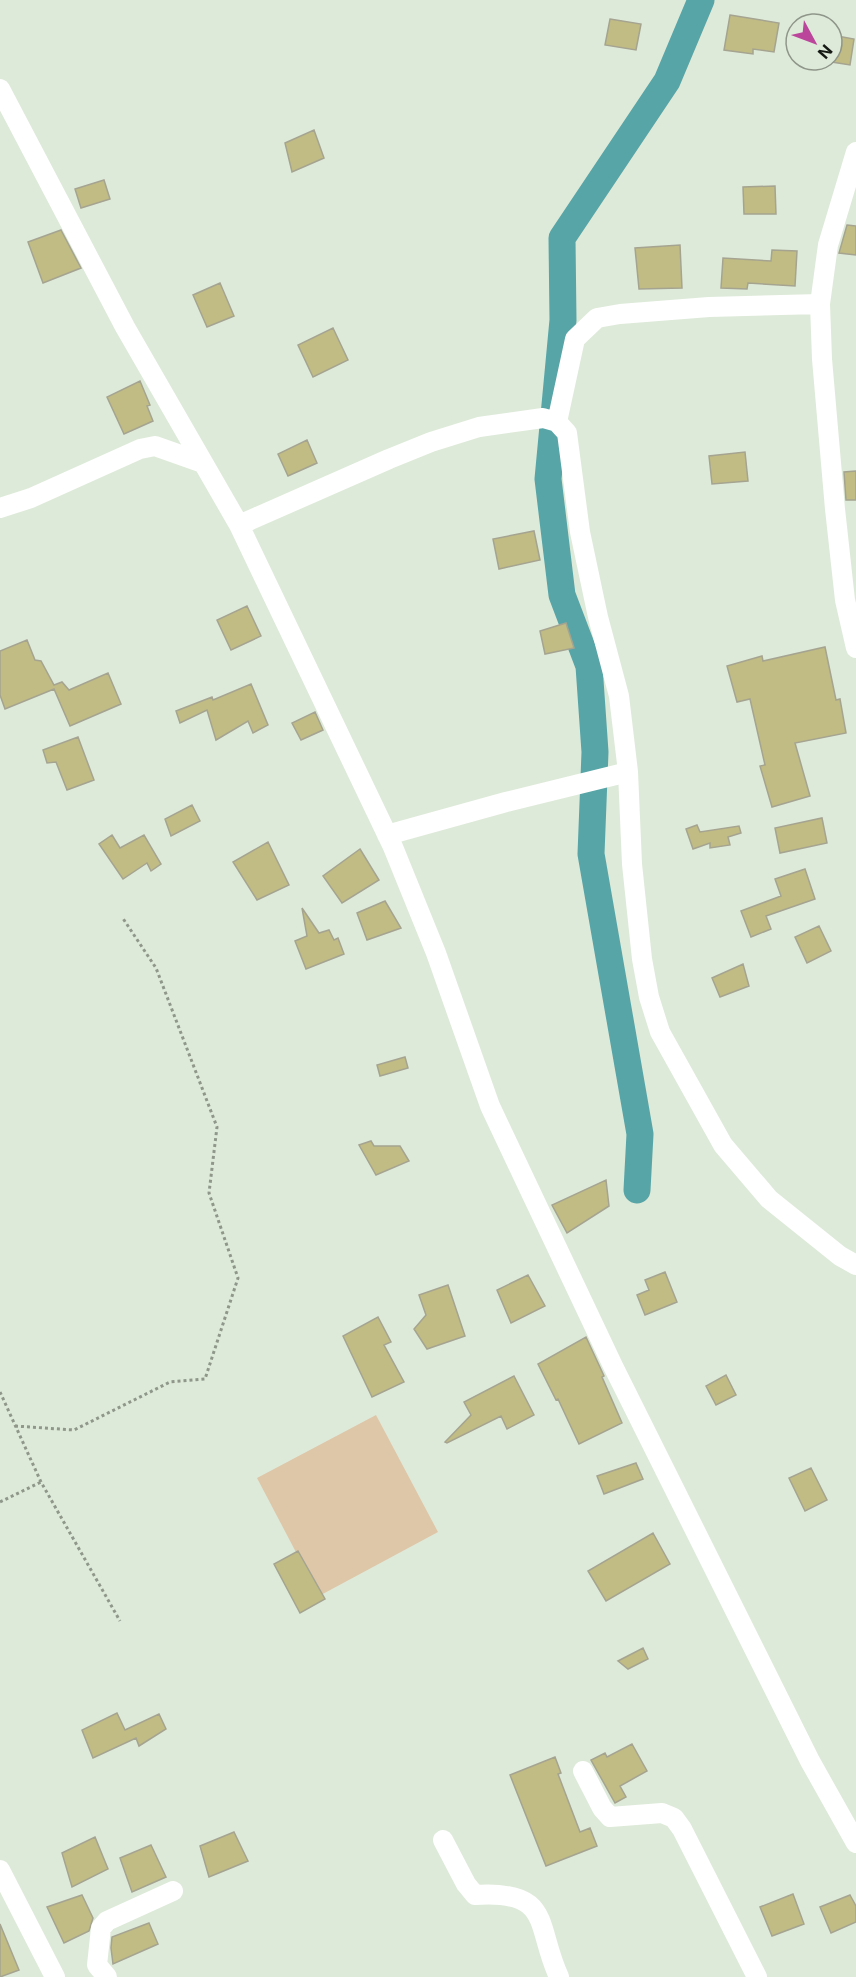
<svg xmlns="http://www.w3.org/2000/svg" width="856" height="1977" font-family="Inter,sans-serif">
<rect width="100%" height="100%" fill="#deead9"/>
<path fill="#dec6a9" d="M 376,1415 L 438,1532 L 319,1596 L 257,1478 Z"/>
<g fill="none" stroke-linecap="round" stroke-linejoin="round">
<path stroke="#58a5a7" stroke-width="27" d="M 637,1190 L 640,1134 L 591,854 L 595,752 L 589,666 L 562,595 L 548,479 L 563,320 L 562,238 L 667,81 L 701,0"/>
</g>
<path fill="#c1bc83" stroke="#a5a491" stroke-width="1.5" d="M 730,15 L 779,23 L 774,52 L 753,49 L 753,54 L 724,50 Z
M 610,19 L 641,24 L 636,50 L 605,45 Z
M 832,35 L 854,39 L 850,65 L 832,62 Z
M 314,130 L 324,158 L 292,172 L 285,143 Z
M 104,180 L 110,199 L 81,208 L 75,189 Z
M 775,186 L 776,214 L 744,214 L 743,187 Z
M 847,225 L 856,226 L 856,255 L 839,253 Z
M 61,230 L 81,268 L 43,283 L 28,242 Z
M 680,245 L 682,288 L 639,289 L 635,248 Z
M 772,250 L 797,251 L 795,286 L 748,283 L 747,289 L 721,288 L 723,258 L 771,261 Z
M 220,283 L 234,316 L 207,327 L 193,295 Z
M 333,328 L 348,360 L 313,377 L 298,345 Z
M 140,381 L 150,405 L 147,406 L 153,421 L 124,434 L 107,397 Z
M 307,440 L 317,463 L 288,476 L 278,454 Z
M 745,452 L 748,481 L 712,484 L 709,456 Z
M 856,471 L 856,500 L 846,500 L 844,472 Z
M 534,531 L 540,560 L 499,569 L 493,539 Z
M 247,606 L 261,636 L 231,650 L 217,620 Z
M 566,623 L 574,648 L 545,654 L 540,631 Z
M 27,640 L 35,660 L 41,661 L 54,685 L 62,682 L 69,690 L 108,673 L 121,704 L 70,726 L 54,689 L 5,709 L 0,695 L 0,651 Z
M 825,647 L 836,700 L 840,699 L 846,733 L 795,743 L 810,796 L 772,807 L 760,766 L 765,765 L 750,699 L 737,702 L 727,666 L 762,656 L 763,661 Z
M 251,684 L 268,725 L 253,733 L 248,721 L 216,740 L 207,710 L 180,723 L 176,711 L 212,697 L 213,700 Z
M 315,712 L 323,730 L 301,740 L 292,723 Z
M 78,737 L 94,780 L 67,790 L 56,762 L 47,763 L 43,750 Z
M 192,805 L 200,821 L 171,836 L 165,819 Z
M 822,818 L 827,843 L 780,853 L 775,828 Z
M 697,825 L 700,832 L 739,826 L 741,833 L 728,837 L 730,845 L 710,848 L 710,843 L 693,849 L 686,829 Z
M 112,835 L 120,848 L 144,835 L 161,864 L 151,871 L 147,863 L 123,879 L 99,844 Z
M 268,842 L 289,885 L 257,900 L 233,862 Z
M 360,849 L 379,880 L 342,903 L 323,876 Z
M 805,869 L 815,899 L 766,916 L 771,929 L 751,937 L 741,911 L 781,896 L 775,879 Z
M 385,901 L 401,928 L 367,940 L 357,913 Z
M 302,908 L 319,933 L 329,930 L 334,940 L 338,938 L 344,954 L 306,969 L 295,941 L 307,936 Z
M 819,926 L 831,951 L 807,963 L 795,937 Z
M 743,964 L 749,986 L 720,997 L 712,978 Z
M 405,1057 L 408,1068 L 380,1076 L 377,1065 Z
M 371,1141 L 374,1146 L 400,1146 L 409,1161 L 376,1175 L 359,1145 Z
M 606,1180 L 609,1206 L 567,1233 L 552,1205 Z
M 665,1272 L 677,1302 L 645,1315 L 637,1295 L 649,1290 L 645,1280 Z
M 528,1275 L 545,1306 L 511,1323 L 497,1290 Z
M 448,1285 L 465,1336 L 427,1349 L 414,1329 L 426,1315 L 419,1295 Z
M 378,1317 L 391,1342 L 384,1345 L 404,1382 L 372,1397 L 343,1336 Z
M 586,1337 L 604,1376 L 602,1377 L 622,1423 L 579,1444 L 558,1399 L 556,1400 L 538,1364 Z
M 726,1375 L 736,1395 L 716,1405 L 706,1386 Z
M 514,1376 L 534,1415 L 507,1429 L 501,1416 L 447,1443 L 445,1442 L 471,1415 L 464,1402 Z
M 636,1463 L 643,1479 L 604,1494 L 597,1476 Z
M 811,1468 L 827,1500 L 805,1511 L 789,1478 Z
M 653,1533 L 670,1564 L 606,1601 L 588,1571 Z
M 298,1551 L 325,1599 L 300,1613 L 274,1564 Z
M 643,1648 L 648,1659 L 628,1669 L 618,1661 Z
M 117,1713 L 125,1730 L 159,1714 L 166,1729 L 139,1746 L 136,1738 L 93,1758 L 82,1730 Z
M 632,1744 L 647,1771 L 620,1786 L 626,1797 L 615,1803 L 591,1760 L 605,1753 L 607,1757 Z
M 555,1757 L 561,1773 L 558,1774 L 580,1832 L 590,1828 L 597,1846 L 546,1866 L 510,1775 Z
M 234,1832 L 248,1861 L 209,1877 L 200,1846 Z
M 95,1837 L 108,1869 L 72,1887 L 62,1853 Z
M 151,1845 L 166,1877 L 132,1892 L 120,1858 Z
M 793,1894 L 804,1924 L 772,1936 L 760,1907 Z
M 82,1895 L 93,1918 L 89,1931 L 64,1943 L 47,1907 Z
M 850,1895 L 856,1906 L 856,1922 L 831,1933 L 820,1907 Z
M 149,1923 L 158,1944 L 113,1964 L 111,1948 L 112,1937 Z
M 0,1924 L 19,1970 L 0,1977 Z"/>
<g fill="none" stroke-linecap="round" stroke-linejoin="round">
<path stroke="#8e978a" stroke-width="3" stroke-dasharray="3 3" stroke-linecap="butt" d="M 0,1392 L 41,1482 L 120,1621
M 15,1426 L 74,1430 L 170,1382 L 205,1379 L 238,1278 L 209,1193 L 217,1127 L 156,968 L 122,917
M 0,1502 L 41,1482"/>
<path stroke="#fff" stroke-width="20" d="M 0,89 L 125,327 L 239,525 L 393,847 L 436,953 L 490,1106 L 613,1366 L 810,1761 L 856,1843
M 856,152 L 828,245 L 820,304 L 822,359 L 835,509 L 845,600 L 856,648
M 557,422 L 575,339 L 597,318 L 620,314 L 709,307 L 820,304
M 0,508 L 31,498 L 140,449 L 155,446 L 203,463
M 239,525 L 389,459 L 431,442 L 479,427 L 543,418 L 557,422 L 567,433 L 580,532 L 598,617 L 619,696 L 628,772 L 632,864 L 642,959 L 649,997 L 660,1032 L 723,1145 L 769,1199 L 840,1256 L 856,1265
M 387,835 L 506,802 L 628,772
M 583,1771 L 602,1808 L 610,1817 L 662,1813 L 674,1818 L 682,1829 L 757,1977
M 443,1840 L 466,1884 L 475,1895 C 553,1890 535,1925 559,1977
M 0,1870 L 55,1977
M 107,1977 L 97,1965 L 101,1928 L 107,1921 L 173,1891"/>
</g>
<g transform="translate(814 42) rotate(131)"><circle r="28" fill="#deead9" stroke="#8e968a" stroke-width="1.5"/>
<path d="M0-4.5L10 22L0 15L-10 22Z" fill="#bb459b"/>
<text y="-9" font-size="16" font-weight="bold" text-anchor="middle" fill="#151913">N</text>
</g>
</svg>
